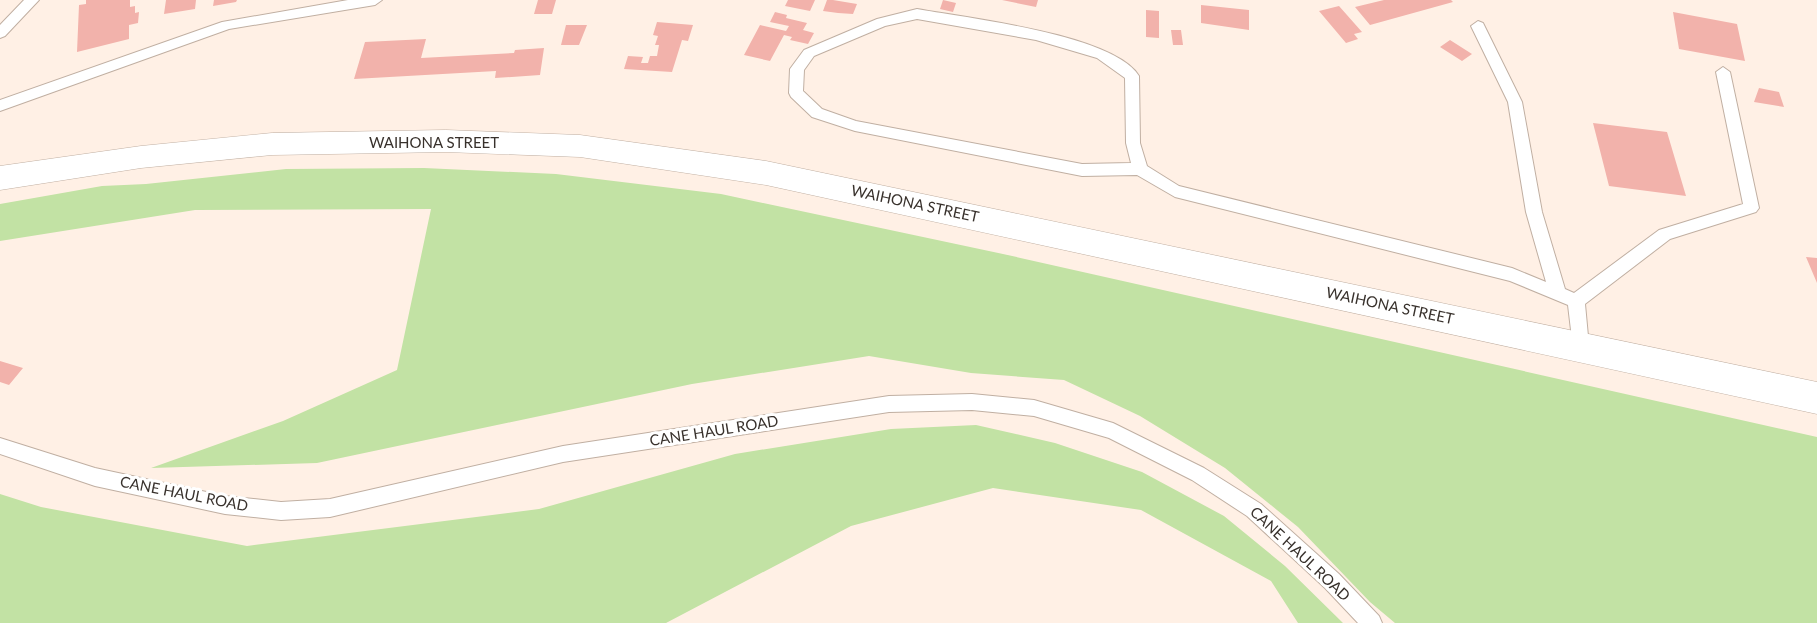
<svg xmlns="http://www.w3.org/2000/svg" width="1817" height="623" font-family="Lato,sans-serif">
<rect width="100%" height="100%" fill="#fff0e5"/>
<path fill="#c2e2a4" d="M 424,168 L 556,174 L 721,194 L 1003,254 L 1817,437 L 1817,623 L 1395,623 L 1370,602 L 1298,527 L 1225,468 L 1140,416 L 1064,380 L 971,373 L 869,356 L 692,384 L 317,463 L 151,468 L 283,421 L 397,370 L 431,209 L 195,210 L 0,241 L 0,204 L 102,186 L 146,184 L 286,169 Z
M 976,425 L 1055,443 L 1142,472 L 1224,516 L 1285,566 L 1343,623 L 1298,623 L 1271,581 L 1141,510 L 993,488 L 851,526 L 666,623 L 0,623 L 0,494 L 41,507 L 247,546 L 539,509 L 735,454 L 891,429 Z"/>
<path fill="#f2b2ab" d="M 86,0 L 130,0 L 130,7 L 135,6 L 135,13 L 139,12 L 138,23 L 129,25 L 129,39 L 77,52 L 79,5 L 86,4 Z
M 166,0 L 196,0 L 195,9 L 164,14 Z
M 214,0 L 237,0 L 236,2 L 213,6 Z
M 538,0 L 556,0 L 552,14 L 534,14 Z
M 788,0 L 815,0 L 810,11 L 785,6 Z
M 827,0 L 833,0 L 857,4 L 853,14 L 838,13 L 823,11 Z
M 943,0 L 956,3 L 953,12 L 940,9 Z
M 1002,0 L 1038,0 L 1036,7 Z
M 1384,0 L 1451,0 L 1453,2 L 1370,25 L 1355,7 Z
M 1201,5 L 1249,10 L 1249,30 L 1201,23 Z
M 1339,6 L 1362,32 L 1354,34 L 1358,39 L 1346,43 L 1319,11 Z
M 1146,10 L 1159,11 L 1159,38 L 1146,37 Z
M 775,12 L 787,15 L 786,18 L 807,23 L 803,30 L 814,33 L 808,44 L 790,40 L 792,37 L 784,35 L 770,61 L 744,55 L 760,25 L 786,31 L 789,26 L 770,22 Z
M 1673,12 L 1737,24 L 1745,61 L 1679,49 Z
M 657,22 L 693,25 L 688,41 L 682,40 L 672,72 L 624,69 L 628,56 L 643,57 L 641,63 L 648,63 L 650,56 L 657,56 L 659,45 L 655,45 L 658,36 L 653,35 Z
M 566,25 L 587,25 L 579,45 L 561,45 Z
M 1171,30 L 1181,30 L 1183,45 L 1173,45 Z
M 426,39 L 421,58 L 514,53 L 515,50 L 544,48 L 540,75 L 495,78 L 496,71 L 354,79 L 365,42 Z
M 1450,40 L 1472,54 L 1462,61 L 1440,47 Z
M 1759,88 L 1779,92 L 1784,107 L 1754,102 Z
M 1593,123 L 1667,132 L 1686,196 L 1609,186 Z
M 1806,257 L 1817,258 L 1817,283 Z
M 0,361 L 23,368 L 9,385 L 0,382 Z"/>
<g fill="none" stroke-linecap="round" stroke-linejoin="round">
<defs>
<path id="lane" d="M 24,0 L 39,0 L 5,36 L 0,38 L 0,25 Z
M 348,0 L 382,0 L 375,5 L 229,29 L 0,111 L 0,100 L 222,22 Z
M 917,9 C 966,18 1113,34 1139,76 L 1140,143 L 1147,166 L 1179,186 L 1512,268 L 1546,282 L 1526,212 L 1508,102 L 1471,26 L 1478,21 L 1483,23 L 1522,102 L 1542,212 L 1565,289 L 1574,293 L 1659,230 L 1743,204 L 1716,72 L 1723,67 L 1730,72 L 1759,208 L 1756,212 L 1670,239 L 1585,304 L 1589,347 L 1587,352 L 1581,354 L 1575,352 L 1573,347 L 1568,305 L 1510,281 L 1175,197 L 1137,175 L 1082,176 L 855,131 L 812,117 L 791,97 L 789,93 L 790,69 L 804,50 L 877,19 ZM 917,19 L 1036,40 L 1097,58 L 1125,78 L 1126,143 L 1131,163 L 1082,164 L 856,121 L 822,109 L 803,91 L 804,70 L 814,56 L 885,26 Z
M 972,394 L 1034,400 L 1113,423 L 1204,468 L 1261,504 L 1339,574 L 1379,616 L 1382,623 L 1358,623 L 1325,588 L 1247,516 L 1192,480 L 1109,438 L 1034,416 L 972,410 L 889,412 L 563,462 L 330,517 L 281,520 L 225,514 L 95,486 L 0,454 L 0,438 L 95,468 L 225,496 L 281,502 L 330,499 L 563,446 L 889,396 Z"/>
<path id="secondary" d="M 446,130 L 580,135 L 766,161 L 1817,382 L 1817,414 L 766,185 L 580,157 L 446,152 L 272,155 L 141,168 L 0,190 L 0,166 L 141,146 L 272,133 Z"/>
</defs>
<use href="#lane" stroke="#c0afa2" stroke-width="2"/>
<use href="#secondary" stroke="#c0afa2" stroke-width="1"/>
<use href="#lane" fill="#fff" fill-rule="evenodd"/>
<use href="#secondary" fill="#fff" fill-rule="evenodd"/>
</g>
<g text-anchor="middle" stroke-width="6" stroke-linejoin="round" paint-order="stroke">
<g font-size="15" fill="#38312c" stroke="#fff">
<text x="434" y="148">WAIHONA STREET</text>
<text transform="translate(915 204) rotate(12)" y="5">WAIHONA STREET</text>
<text transform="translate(1390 306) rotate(12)" y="5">WAIHONA STREET</text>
<text transform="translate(714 431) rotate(-9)" y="5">CANE HAUL ROAD</text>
<text transform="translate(184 494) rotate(11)" y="5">CANE HAUL ROAD</text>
<text transform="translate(1300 554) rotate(43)" y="5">CANE HAUL ROAD</text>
</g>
</g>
</svg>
